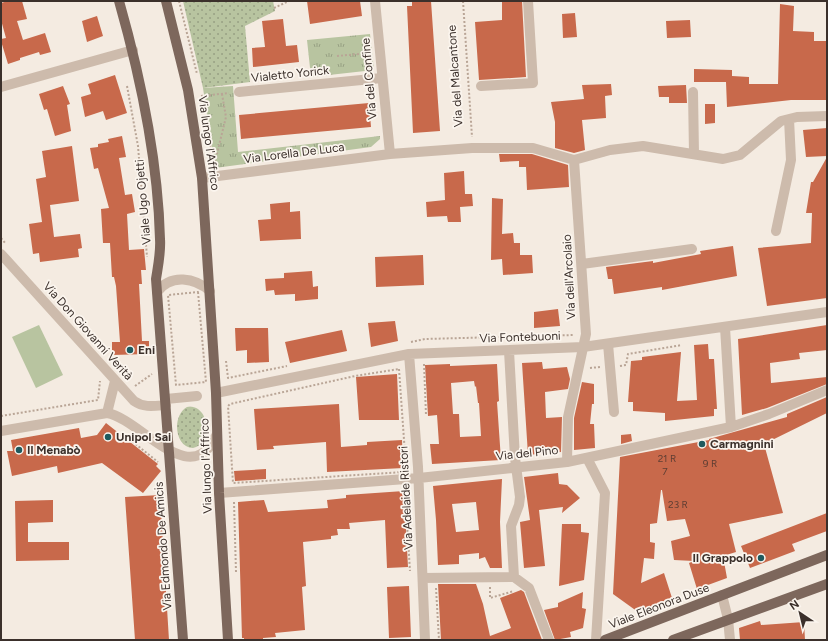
<svg xmlns="http://www.w3.org/2000/svg" width="828" height="641" font-family="Figtree,sans-serif">
<defs>
<pattern id="grass-dots" width="8" height="8" patternUnits="userSpaceOnUse"><rect width="8" height="8" fill="#b8c4a0"/><path d="M2 2h.1M6 6h.1" fill="none" stroke="#97a083" stroke-width="1.8" stroke-linecap="round"/></pattern>
<pattern id="park-tufts" width="24" height="20" patternUnits="userSpaceOnUse"><rect width="24" height="20" fill="#b8c4a0"/><path d="M3 7l-1-3M5 7V3M7 7l1-3M15 17l-1-3M17 17v-4M19 17l1-3" fill="none" stroke="#97a083"/></pattern>
</defs>
<rect width="100%" height="100%" fill="#f4ebe1"/>
<path fill="url(#grass-dots)" d="M 183,1 L 273,1 L 275,11 L 245,26 L 250,82 L 203,88 Z
M 187,407 C 210,403 213,444 193,448 C 174,447 172,415 187,407 Z"/>
<path fill="url(#park-tufts)" d="M 370,34 L 374,70 L 311,77 L 307,40 Z
M 233,86 L 238,152 L 380,136 L 380,139 L 371,147 L 215,168 L 203,88 Z"/>
<path fill="#b8c4a0" d="M 39,325 L 63,375 L 36,388 L 12,337 Z"/>
<path fill="#c8694b" fill-rule="evenodd" d="M 8,1 L 22,1 L 27,19 L 17,21 L 23,40 L 45,33 L 51,52 L 40,55 L 39,52 L 20,58 L 20,60 L 8,64 L 1,41 L 1,39 L 6,38 L 1,20 L 1,3 Z
M 307,1 L 360,1 L 362,16 L 310,24 Z
M 412,1 L 431,1 L 440,131 L 413,133 L 407,6 L 412,6 Z
M 502,1 L 522,1 L 526,77 L 479,80 L 475,22 L 502,20 Z
M 780,4 L 794,6 L 793,31 L 814,32 L 814,41 L 827,41 L 827,100 L 791,100 L 727,107 L 726,82 L 694,82 L 694,69 L 732,70 L 732,76 L 749,77 L 749,84 L 778,84 Z
M 575,13 L 577,37 L 563,38 L 562,14 Z
M 97,16 L 103,36 L 87,42 L 82,21 Z
M 283,19 L 286,46 L 297,45 L 299,62 L 253,67 L 252,48 L 265,47 L 262,21 Z
M 690,20 L 691,37 L 667,38 L 666,21 Z
M 115,75 L 127,113 L 106,120 L 103,111 L 85,117 L 81,97 L 91,94 L 88,84 Z
M 611,84 L 612,95 L 605,96 L 606,118 L 582,120 L 585,150 L 574,153 L 555,148 L 555,122 L 551,102 L 584,99 L 582,85 Z
M 686,85 L 687,103 L 669,103 L 669,97 L 659,97 L 658,86 Z
M 63,86 L 70,104 L 67,105 L 71,131 L 55,136 L 47,109 L 44,110 L 39,94 Z
M 369,103 L 371,127 L 241,139 L 239,115 Z
M 705,104 L 715,104 L 715,123 L 705,124 Z
M 827,128 L 827,156 L 806,157 L 803,130 Z
M 122,136 L 126,157 L 119,158 L 125,195 L 132,194 L 135,212 L 127,214 L 129,250 L 144,249 L 146,270 L 141,270 L 142,284 L 139,284 L 142,341 L 149,341 L 149,354 L 112,355 L 112,342 L 120,342 L 116,286 L 114,277 L 112,277 L 110,243 L 103,243 L 101,209 L 109,208 L 98,168 L 94,169 L 90,148 L 98,147 L 98,144 L 109,142 L 108,139 Z
M 72,146 L 79,201 L 50,205 L 54,237 L 80,234 L 82,248 L 78,249 L 79,257 L 40,262 L 39,253 L 33,254 L 29,224 L 42,222 L 36,179 L 46,177 L 42,151 Z
M 499,154 L 532,154 L 568,165 L 569,187 L 527,190 L 526,167 L 519,167 L 519,161 L 500,162 Z
M 827,157 L 827,298 L 767,306 L 758,248 L 811,243 L 812,213 L 806,213 L 811,182 L 813,182 Z
M 464,171 L 465,194 L 472,194 L 473,206 L 460,207 L 461,222 L 448,222 L 447,216 L 427,217 L 426,202 L 445,200 L 444,173 Z
M 492,198 L 503,199 L 502,234 L 513,233 L 514,243 L 520,243 L 520,255 L 532,255 L 533,273 L 503,275 L 502,259 L 491,260 Z
M 290,202 L 290,212 L 300,211 L 301,239 L 260,241 L 258,220 L 271,219 L 270,204 Z
M 733,246 L 737,276 L 662,290 L 662,287 L 614,294 L 612,279 L 608,279 L 606,267 L 653,261 L 653,263 L 701,254 L 700,251 Z
M 423,255 L 424,285 L 376,287 L 375,257 Z
M 312,271 L 313,287 L 318,286 L 318,299 L 295,301 L 295,294 L 275,295 L 274,290 L 266,291 L 265,279 L 284,278 L 284,273 Z
M 558,309 L 560,326 L 534,328 L 534,312 Z
M 395,321 L 398,341 L 371,347 L 368,323 Z
M 827,325 L 827,350 L 799,353 L 800,359 L 770,363 L 771,383 L 827,377 L 827,384 L 767,408 L 742,415 L 738,339 Z
M 235,328 L 268,328 L 269,362 L 247,363 L 247,350 L 236,351 Z
M 342,330 L 347,351 L 290,363 L 285,342 Z
M 708,344 L 709,359 L 714,359 L 717,409 L 714,409 L 714,416 L 665,421 L 665,413 L 633,411 L 633,402 L 628,402 L 631,361 L 642,360 L 642,357 L 681,352 L 677,401 L 697,400 L 694,345 Z
M 542,362 L 543,369 L 567,367 L 570,379 L 568,389 L 545,392 L 546,418 L 562,417 L 561,452 L 528,455 L 522,363 Z
M 450,364 L 450,366 L 497,364 L 499,401 L 497,402 L 501,460 L 432,464 L 430,444 L 439,444 L 437,415 L 428,416 L 425,365 ZM 474,381 L 475,387 L 476,386 L 478,403 L 479,403 L 481,436 L 460,437 L 459,414 L 453,414 L 451,383 Z
M 397,374 L 399,420 L 359,420 L 356,377 Z
M 582,382 L 594,384 L 594,404 L 592,404 L 590,424 L 594,424 L 595,448 L 574,450 L 574,418 Z
M 827,397 L 827,413 L 764,444 L 783,513 L 729,524 L 736,552 L 723,556 L 727,578 L 697,589 L 689,563 L 694,561 L 674,560 L 671,541 L 690,536 L 685,519 L 667,521 L 662,490 L 661,490 L 657,523 L 650,524 L 650,542 L 655,543 L 654,559 L 644,558 L 641,583 L 664,573 L 672,598 L 638,612 L 613,594 L 620,457 L 709,440 L 709,439 L 787,417 L 787,414 Z
M 339,404 L 341,447 L 367,445 L 367,442 L 402,440 L 403,468 L 327,472 L 326,442 L 273,446 L 274,449 L 257,450 L 254,409 Z
M 106,423 L 158,464 L 156,466 L 161,471 L 143,493 L 102,463 L 58,473 L 57,466 L 12,476 L 7,451 L 13,451 L 11,440 L 79,428 L 81,438 L 97,435 Z
M 631,434 L 632,441 L 621,444 L 621,435 Z
M 266,469 L 266,479 L 235,481 L 234,471 Z
M 558,473 L 559,484 L 567,485 L 580,498 L 562,513 L 563,507 L 539,510 L 545,566 L 524,568 L 520,522 L 530,520 L 524,477 Z
M 502,479 L 500,522 L 502,568 L 490,568 L 485,557 L 479,559 L 479,553 L 459,555 L 459,564 L 438,565 L 436,520 L 433,486 ZM 476,502 L 479,530 L 456,532 L 452,504 Z
M 404,491 L 408,567 L 387,568 L 385,520 L 349,523 L 350,529 L 337,529 L 338,535 L 331,536 L 331,539 L 303,542 L 306,586 L 302,587 L 305,630 L 275,633 L 276,637 L 263,638 L 263,640 L 244,640 L 244,638 L 242,638 L 238,502 L 264,500 L 268,512 L 328,508 L 327,500 L 346,498 L 346,495 Z
M 160,495 L 169,640 L 135,640 L 125,497 Z
M 53,500 L 53,522 L 28,523 L 28,542 L 69,542 L 69,560 L 16,561 L 15,501 Z
M 827,513 L 827,531 L 792,544 L 795,551 L 750,568 L 741,546 Z
M 562,524 L 581,524 L 581,532 L 589,533 L 584,580 L 559,586 Z
M 438,584 L 476,584 L 483,604 L 490,636 L 511,628 L 500,598 L 521,590 L 524,592 L 542,640 L 441,640 Z
M 409,586 L 411,637 L 389,638 L 387,587 Z
M 583,592 L 582,608 L 586,609 L 583,628 L 570,632 L 571,637 L 555,640 L 544,610 L 558,607 L 558,603 Z
M 760,621 L 761,625 L 804,622 L 805,640 L 740,640 L 739,628 Z"/>
<g fill="none" stroke-linecap="round" stroke-linejoin="round">
<path stroke="#b9a596" stroke-width="2" stroke-dasharray="2 2" stroke-linecap="butt" d="M 179,1 L 197,74
M 463,1 L 472,137
M 274,8 L 289,1
M 337,56 L 369,53
M 127,86 L 138,146 L 147,257
M 201,96 L 229,93
M 206,121 L 214,166
M 214,166 L 226,117 L 222,94
M 1,238 L 6,244
M 198,292 L 206,382 L 176,385 L 168,295 Z
M 411,342 L 425,339 L 574,335
M 226,361 L 228,378 L 287,366
M 424,364 L 426,415
M 620,366 L 626,365 L 628,354 L 682,345
M 590,368 L 600,367
M 399,369 L 406,468 L 403,472 L 233,483 L 228,406 L 230,404 L 355,376 Z
M 135,386 L 152,374
M 1,416 L 98,400 L 100,381
M 123,434 L 158,462
M 405,490 L 410,571
M 234,502 L 236,572
M 490,587 L 490,598 L 514,591
M 436,588 L 439,640"/>
<path stroke="#cdbbac" stroke-width="10" d="M 375,1 L 390,154
M 481,86 L 533,83 L 528,1
M 1,87 L 133,50
M 239,92 L 382,78
M 693,92 L 694,154
M 202,178 L 390,154 L 472,148 L 533,148 L 574,160 L 610,150 L 643,146 L 723,159 L 740,155 L 781,121 L 797,117 L 827,116
M 776,231 L 791,160 L 789,119
M 1,254 L 134,401 C 144,408 154,406 166,405
M 582,264 L 692,249
M 157,292 C 171,273 195,278 210,291
M 725,327 L 731,427
M 608,344 L 614,412
M 509,351 L 515,458 L 520,497 L 519,505 L 511,526 L 514,577 L 529,588 L 549,640
M 409,354 L 418,467 L 425,640
M 216,393 L 409,354 L 583,347 L 827,312
M 166,399 L 197,396
M 107,413 L 115,381
M 1,431 L 107,413 C 141,419 191,493 217,434
M 587,458 L 605,493 L 596,640
M 567,462 L 568,417 L 586,334 L 574,160
M 219,493 L 419,478 L 567,462 L 731,427 L 769,414 L 827,390
M 423,578 L 514,577
M 722,595 L 728,619 L 730,640"/>
<path stroke="#7d675c" stroke-width="10" d="M 119,1 C 140,75 158,162 160,239 C 161,252 158,266 156,279 L 183,640
M 166,1 L 188,90 L 202,178 L 216,393 L 219,493 L 228,640
M 605,640 L 827,555
M 673,640 L 827,584"/>
</g>
<g fill="#1f5a5e" stroke="#fbf5ee" stroke-width="1.5">
<circle cx="130" cy="350" r="4"/>
<circle cx="108" cy="437" r="4"/>
<circle cx="702" cy="444" r="4"/>
<circle cx="19" cy="450" r="4"/>
<circle cx="761" cy="558" r="4"/>
</g>
<g text-anchor="middle" stroke-width="3.5" stroke-linejoin="round" paint-order="stroke">
<g font-size="10" fill="#5e3e33">
<text x="667" y="462">21 R</text>
<text x="710" y="467">9 R</text>
<text x="665" y="475">7</text>
<text x="678" y="508">23 R</text>
</g>
<g font-size="12" fill="#3b302b" stroke="#fbf5ee">
<text transform="translate(290 74) rotate(-6)" y="4">Vialetto Yorick</text>
<text transform="translate(455 76) rotate(-94)" y="4">Via del Malcantone</text>
<text transform="translate(369 79) rotate(-95)" y="4">Via del Confine</text>
<text transform="translate(209 143) rotate(82)" y="4">Via lungo l'Affrico</text>
<text transform="translate(294 153) rotate(-7)" y="4">Via Lorella De Luca</text>
<text transform="translate(143 202) rotate(-95)" y="4">Viale Ugo Ojetti</text>
<text transform="translate(569 277) rotate(-93)" y="4">Via dell'Arcolaio</text>
<text transform="translate(88 331) rotate(48)" y="4">Via Don Giovanni Verità</text>
<text transform="translate(520 337) rotate(-2)" y="4">Via Fontebuoni</text>
<text transform="translate(527 453) rotate(-6)" y="4">Via del Pino</text>
<text transform="translate(206 466) rotate(-92)" y="4">Via lungo l'Affrico</text>
<text transform="translate(406 498) rotate(-93)" y="4">Via Adelaide Ristori</text>
<text transform="translate(163 546) rotate(-94)" y="4">Via Edmondo De Amicis</text>
<text transform="translate(659 606) rotate(-21)" y="4">Viale Eleonora Duse</text>
</g>
<g font-size="12" font-weight="bold" fill="#3b302b" stroke="#fbf5ee" text-anchor="start">
<text x="138" y="354">Eni</text>
<text x="116" y="441">Unipol Sai</text>
<text x="710" y="448">Carmagnini</text>
<text x="27" y="454">Il Menabò</text>
<text x="753" y="562" text-anchor="end">Il Grappolo</text>
</g>
</g>
<rect width="828" height="641" fill="none" stroke="#3b302b" stroke-width="4"/>
<g transform="translate(800 613) rotate(325)" stroke="#fbf5ee" stroke-width="3" paint-order="stroke">
<path d="M0-3L7 15L0 10L-7 15Z" fill="#3b302b"/>
<text y="-6" font-size="11" font-weight="bold" text-anchor="middle" fill="#3b302b">N</text>
</g>
</svg>
